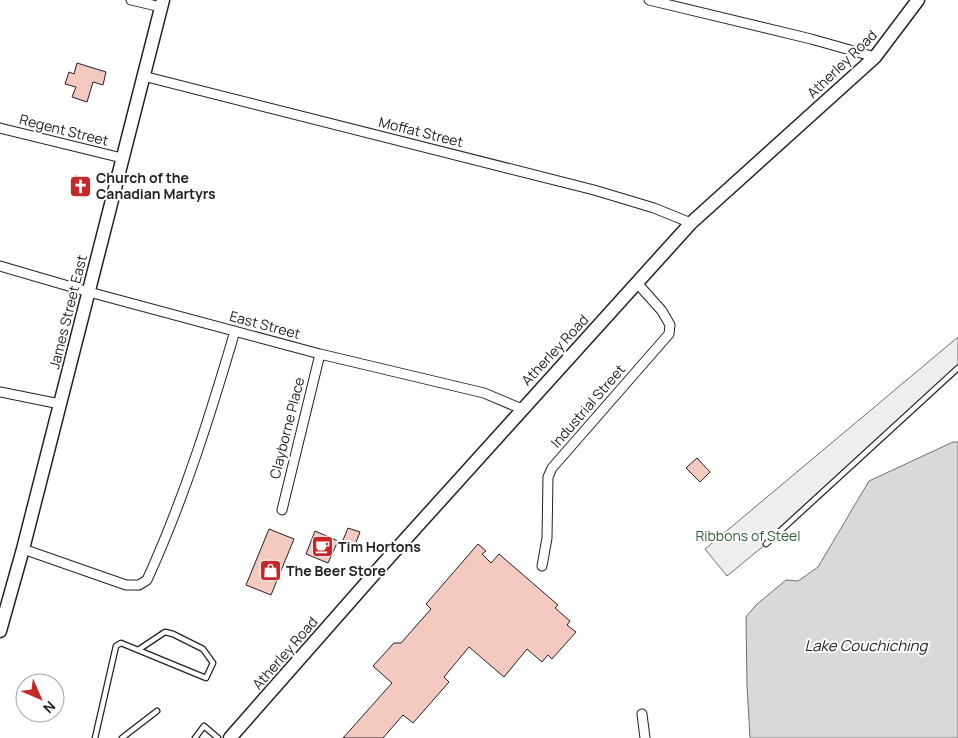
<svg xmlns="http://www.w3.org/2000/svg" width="958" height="738" font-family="Manrope,sans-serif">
<rect width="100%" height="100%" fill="#fff"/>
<path fill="#eee" stroke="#6f6f6f" d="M 958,337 L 958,368 L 766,544 L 727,576 L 705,549 Z"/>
<path fill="#d9d9d9" stroke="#6f6f6f" d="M 953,442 L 958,442 L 958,738 L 750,738 L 747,686 L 746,617 L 756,605 L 786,580 L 798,581 L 818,567 L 869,481 Z"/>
<path fill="#f3c9c0" stroke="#222" d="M 77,63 L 106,72 L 103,85 L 93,82 L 87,102 L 72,97 L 76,87 L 65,84 L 69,72 L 74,74 Z
M 75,176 L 89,179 L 85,197 L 71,193 Z
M 697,458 L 710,472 L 700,482 L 686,468 Z
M 348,528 L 360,532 L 355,545 L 343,540 Z
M 269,529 L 294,539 L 271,595 L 246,585 Z
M 315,531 L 338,541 L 328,563 L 306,554 Z
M 478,544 L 486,551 L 482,554 L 491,563 L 499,554 L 558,605 L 555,608 L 570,621 L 567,625 L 576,632 L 552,659 L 548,655 L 542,662 L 527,649 L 504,677 L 469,647 L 444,677 L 449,682 L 413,723 L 403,715 L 383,738 L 343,738 L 392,683 L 373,666 L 394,643 L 401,643 L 431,609 L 426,604 Z"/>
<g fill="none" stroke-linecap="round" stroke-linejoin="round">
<defs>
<path id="lane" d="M 766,544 L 958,368
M 95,738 L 116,646 L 121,643 L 206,678 L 213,663 L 203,649 L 173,634 L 165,632 L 138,650
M 122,738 L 157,711
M 195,738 L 204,726 L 218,738"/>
<path id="street" d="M 131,0 L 161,7
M 649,0 L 811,39 L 875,57
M 143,76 L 594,190 L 654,208 L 691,223
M 0,128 L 122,158
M 0,266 L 89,292 L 320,354 L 484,393 L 522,409
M 0,392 L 60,404
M 282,510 L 320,354
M 23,549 L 126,585 L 139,585 L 147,580 C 184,499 210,416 235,331
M 542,566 L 547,538 L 548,477 L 552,468 L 669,334 L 670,325 L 662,311 L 637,283
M 642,714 L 645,738"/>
<path id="secondary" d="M 0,631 L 23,549 L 163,0
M 230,738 L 383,564 L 691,223 L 875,57 L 918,0"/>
</defs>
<use href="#lane" stroke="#222" stroke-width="7"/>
<use href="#street" stroke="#222" stroke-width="11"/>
<use href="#secondary" stroke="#222" stroke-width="15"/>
<use href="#lane" stroke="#fff" stroke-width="4.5"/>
<use href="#street" stroke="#fff" stroke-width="9"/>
<use href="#secondary" stroke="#fff" stroke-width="12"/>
</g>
<defs>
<symbol id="church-square" viewBox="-11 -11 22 22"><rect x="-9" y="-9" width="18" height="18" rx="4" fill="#c62828" stroke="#fff"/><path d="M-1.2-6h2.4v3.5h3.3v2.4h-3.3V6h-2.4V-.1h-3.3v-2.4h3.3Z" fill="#fff"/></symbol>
<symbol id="cafe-square" viewBox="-11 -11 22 22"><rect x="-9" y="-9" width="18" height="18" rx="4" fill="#c62828" stroke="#fff"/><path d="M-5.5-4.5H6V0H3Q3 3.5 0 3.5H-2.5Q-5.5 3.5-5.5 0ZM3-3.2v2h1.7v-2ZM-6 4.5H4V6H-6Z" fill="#fff"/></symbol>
<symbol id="shop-square" viewBox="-11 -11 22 22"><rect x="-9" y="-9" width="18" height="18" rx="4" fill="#c62828" stroke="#fff"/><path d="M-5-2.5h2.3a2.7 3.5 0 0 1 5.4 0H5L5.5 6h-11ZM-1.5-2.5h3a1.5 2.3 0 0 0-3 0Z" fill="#fff"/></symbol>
</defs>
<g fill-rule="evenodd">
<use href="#church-square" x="68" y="174" width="25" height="25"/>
<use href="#cafe-square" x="310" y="534" width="25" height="25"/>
<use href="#shop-square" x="258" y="558" width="25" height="25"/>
</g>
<g text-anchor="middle" stroke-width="4" stroke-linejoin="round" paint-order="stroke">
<g font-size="14" fill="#222" stroke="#fff">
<text transform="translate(842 64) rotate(-44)" y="5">Atherley Road</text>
<text transform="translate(64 130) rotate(14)" y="5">Regent Street</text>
<text transform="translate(421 132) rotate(14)" y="5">Moffat Street</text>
<text transform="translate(68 312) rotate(-76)" y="5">James Street East</text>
<text transform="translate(265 325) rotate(15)" y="5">East Street</text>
<text transform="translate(555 350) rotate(-47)" y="5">Atherley Road</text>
<text transform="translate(588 406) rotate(-49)" y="5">Industrial Street</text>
<text transform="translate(287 428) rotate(-76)" y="5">Clayborne Place</text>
<text transform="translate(285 653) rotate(-49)" y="5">Atherley Road</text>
</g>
<g font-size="14" font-weight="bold" fill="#222" stroke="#fff" text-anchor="start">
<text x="96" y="183">Church of the<tspan x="96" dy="16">Canadian Martyrs</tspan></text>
<text x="338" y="552">Tim Hortons</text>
<text x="286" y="576">The Beer Store</text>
</g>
<g font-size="14" fill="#2f5e38" stroke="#fff">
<text x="748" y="541">Ribbons of Steel</text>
</g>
<g font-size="15" font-style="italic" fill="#222" stroke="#fff">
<text x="866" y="651">Lake Couchiching</text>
</g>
</g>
<g transform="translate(40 698) rotate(135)"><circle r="24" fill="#ffffff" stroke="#a7a7a7"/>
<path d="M0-4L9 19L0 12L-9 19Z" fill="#c62828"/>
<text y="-8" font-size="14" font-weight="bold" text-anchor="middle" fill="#222222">N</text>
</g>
</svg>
